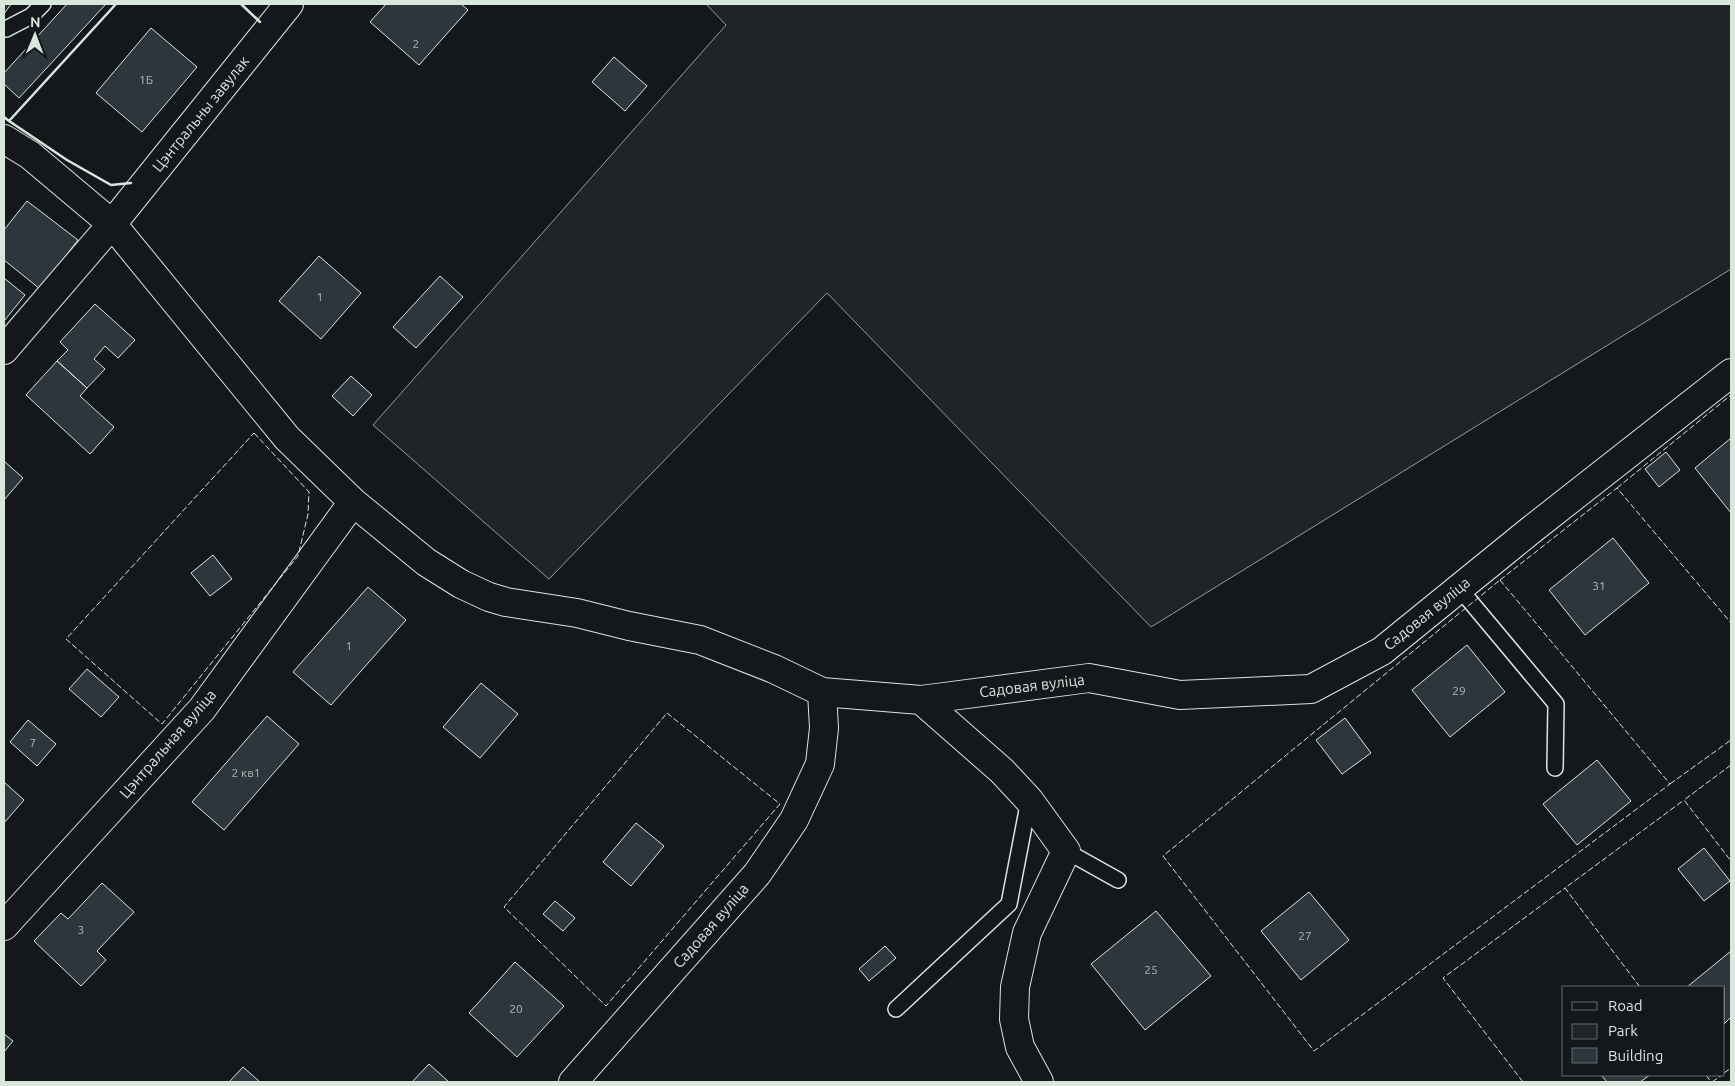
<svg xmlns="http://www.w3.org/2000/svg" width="1735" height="1086" font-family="Ubuntu,sans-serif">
<rect width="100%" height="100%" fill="#14181c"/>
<path fill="#202428" stroke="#939e99" d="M 706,4 L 1731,4 L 1731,269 L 1151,627 L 827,293 L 549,579 L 373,425 L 726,25 Z"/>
<path fill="#2c363c" stroke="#d8e6dc" d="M 4,4 L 11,4 L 4,14 Z
M 67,4 L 106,4 L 19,98 L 4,84 L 4,73 Z
M 386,4 L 461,4 L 468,10 L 419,65 L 370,22 Z
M 151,28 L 197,67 L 142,132 L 96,93 Z
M 614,57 L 647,86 L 625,111 L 592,82 Z
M 27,201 L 78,240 L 40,289 L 4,260 L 4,230 Z
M 319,256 L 361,293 L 321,339 L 279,301 Z
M 440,276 L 463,297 L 416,348 L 393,327 Z
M 4,278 L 25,295 L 4,321 Z
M 95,304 L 135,340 L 118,358 L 105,346 L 94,359 L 105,369 L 87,388 L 57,361 L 68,350 L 60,342 Z
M 57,361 L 87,388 L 80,396 L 114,427 L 90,454 L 26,395 Z
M 351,376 L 372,395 L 353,416 L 332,396 Z
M 1731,438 L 1731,513 L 1695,468 Z
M 1666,452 L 1680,470 L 1659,487 L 1645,469 Z
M 4,461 L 23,478 L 4,500 Z
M 1613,538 L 1649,583 L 1585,635 L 1549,590 Z
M 213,555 L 232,579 L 210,596 L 191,573 Z
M 368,587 L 406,620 L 331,705 L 293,672 Z
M 1467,645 L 1505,692 L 1450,737 L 1412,690 Z
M 87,669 L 119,697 L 101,717 L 69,689 Z
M 481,683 L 518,714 L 480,758 L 443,727 Z
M 267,716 L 299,744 L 224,830 L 192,802 Z
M 1345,718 L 1371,753 L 1342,774 L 1316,740 Z
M 28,720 L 56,744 L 37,766 L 10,742 Z
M 1597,760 L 1631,801 L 1577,845 L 1543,804 Z
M 4,782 L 24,800 L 4,823 Z
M 636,823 L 664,846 L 631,886 L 603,862 Z
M 1704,848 L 1730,881 L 1704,901 L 1678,869 Z
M 102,883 L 134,912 L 97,951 L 106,960 L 81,986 L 34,941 L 61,913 L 68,919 Z
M 1309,892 L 1349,940 L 1301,980 L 1261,931 Z
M 555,901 L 575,918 L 563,931 L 543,914 Z
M 1156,911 L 1211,976 L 1145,1030 L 1091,964 Z
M 885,946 L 896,958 L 869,981 L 859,969 Z
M 1731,951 L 1731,1017 L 1724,1024 L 1724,987 L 1687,987 Z
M 515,962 L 564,1006 L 517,1057 L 469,1013 Z
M 4,1034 L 13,1041 L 4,1052 Z
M 429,1064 L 449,1082 L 412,1082 Z
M 243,1067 L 260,1082 L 229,1082 Z
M 1601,1075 L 1650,1075 L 1640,1082 L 1607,1082 Z"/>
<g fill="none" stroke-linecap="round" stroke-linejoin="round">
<defs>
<path id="service" d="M 4,29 L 6,29 L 31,16 L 43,4
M 1459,588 L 1556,704 L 1555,768
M 1066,851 L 1118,880
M 896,1009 L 1009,904 L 1029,800"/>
<path id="minor" d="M 4,139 L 30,155 L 112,224 L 287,438 L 353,502 L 426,562 L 461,584 L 489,597 L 506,602 L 577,613 L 629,626 L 700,640 L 774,669 L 822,692
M 4,350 L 112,224 L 289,4
M 921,700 L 1002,771 L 1029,800 L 1066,851 L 1027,933 L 1015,987 L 1014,1019 L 1020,1047 L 1039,1082
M 4,926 L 202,709 L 353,502
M 573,1082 L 757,874 L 794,820 L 820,764 L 824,728 L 822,692 L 921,700 L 1089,678 L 1180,695 L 1311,689 L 1382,651 L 1531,530 L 1731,373"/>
</defs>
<use href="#service" stroke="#d8e6dc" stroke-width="18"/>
<use href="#minor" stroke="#d8e6dc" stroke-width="30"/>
<use href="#service" stroke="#14181c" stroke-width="15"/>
<use href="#minor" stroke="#14181c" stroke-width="28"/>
<path stroke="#d8e6dc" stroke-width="1" stroke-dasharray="6 2.5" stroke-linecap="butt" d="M 254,433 L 309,492 L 308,514 L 298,556 L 162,724 L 66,639 Z
M 1617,488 L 1731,395
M 1500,580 L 1670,784 L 1314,1051 L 1163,856 Z
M 1500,580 L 1617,488 L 1731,623
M 667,713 L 780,804 L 606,1006 L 504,907 Z
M 1731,765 L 1684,800 L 1731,861
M 1670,784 L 1731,740
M 1640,987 L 1565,888 L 1684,800
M 1724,1073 L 1731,1068
M 1706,1075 L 1711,1082
M 1523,1082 L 1443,978 L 1565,888
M 1712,1082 L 1722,1075"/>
<path stroke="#d8e6dc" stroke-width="2.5" d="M 241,4 L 260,22
M 4,117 L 9,121 L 116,4
M 9,121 L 67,160 L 111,185 L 131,183"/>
</g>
<g text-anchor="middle" stroke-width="4" stroke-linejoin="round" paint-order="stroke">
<g font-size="12" fill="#adbab4">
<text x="416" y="48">2</text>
<text x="146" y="84">1Б</text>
<text x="320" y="301">1</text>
<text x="1599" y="590">31</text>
<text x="349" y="650">1</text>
<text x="1459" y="695">29</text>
<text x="33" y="747">7</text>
<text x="246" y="777">2 кв1</text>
<text x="81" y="934">3</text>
<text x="1305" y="940">27</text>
<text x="1151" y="974">25</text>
<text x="516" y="1013">20</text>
</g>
<g font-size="15" fill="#d8e6dc" stroke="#14181c">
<text transform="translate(201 114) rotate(-51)" y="5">Цэнтральны завулак</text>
<text transform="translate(1427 614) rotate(-39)" y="5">Садовая вуліца</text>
<text transform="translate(1032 686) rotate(-7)" y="5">Садовая вуліца</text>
<text transform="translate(168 744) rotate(-49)" y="5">Цэнтральная вуліца</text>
<text transform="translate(711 926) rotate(-49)" y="5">Садовая вуліца</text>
</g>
</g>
<rect width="1735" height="1086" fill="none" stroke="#d8e6dc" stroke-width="10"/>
<rect x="1562" y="986" width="162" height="90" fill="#14181c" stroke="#626a69"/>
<rect x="1572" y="1002" width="25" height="8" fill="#14181c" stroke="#626a69"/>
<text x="1608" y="1011" font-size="15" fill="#d8e6dc">Road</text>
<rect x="1572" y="1024" width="25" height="15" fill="#202428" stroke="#626a69"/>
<text x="1608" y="1036" font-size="15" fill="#d8e6dc">Park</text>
<rect x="1572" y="1048" width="25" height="15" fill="#2c363c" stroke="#626a69"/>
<text x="1608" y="1061" font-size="15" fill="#d8e6dc">Building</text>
<g transform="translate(35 35) rotate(1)" stroke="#14181c" stroke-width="4" paint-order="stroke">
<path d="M0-4L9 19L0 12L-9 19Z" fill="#d8e6dc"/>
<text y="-8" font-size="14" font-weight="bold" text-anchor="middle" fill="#d8e6dc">N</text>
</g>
</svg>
